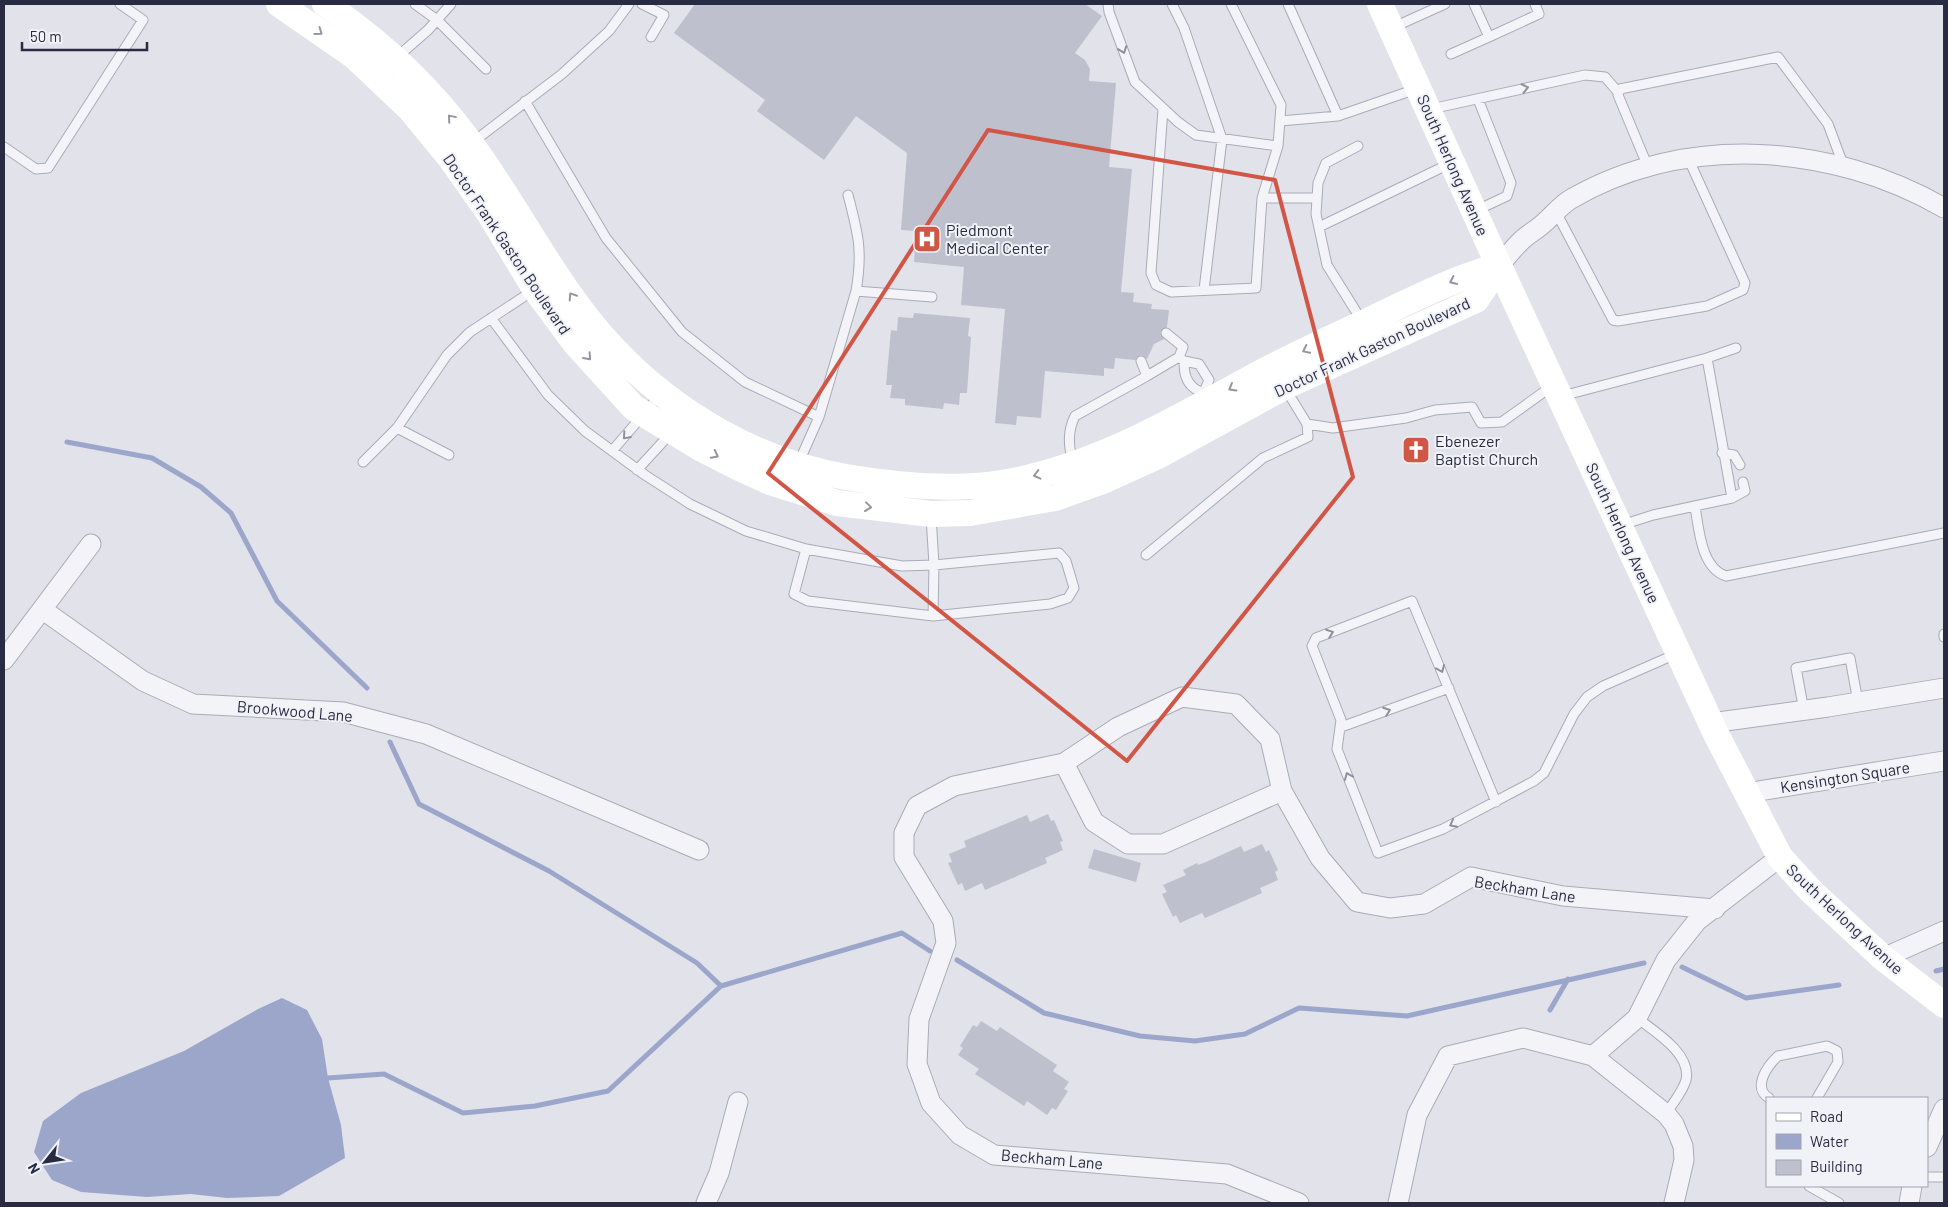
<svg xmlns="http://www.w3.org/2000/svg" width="1948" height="1207" font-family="Barlow,sans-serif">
<rect width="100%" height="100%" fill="#e1e2ea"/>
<path fill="#9ca6cb" d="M 282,998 L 307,1010 L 322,1039 L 328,1078 L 341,1125 L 345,1158 L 279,1196 L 227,1198 L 191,1194 L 147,1197 L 81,1192 L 52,1180 L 34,1152 L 43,1121 L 81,1093 L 184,1051 L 258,1009 Z"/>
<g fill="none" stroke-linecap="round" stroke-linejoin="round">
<path stroke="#9ca6cb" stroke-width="5" d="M 67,442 L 152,458 L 201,487 L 231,513 L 277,601 L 367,688
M 390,742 L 419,804 L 549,871 L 697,963 L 721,986 L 902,933 L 930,951
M 957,960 L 1044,1013 L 1140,1036 L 1195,1041 L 1245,1034 L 1299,1008 L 1407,1016 L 1644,963
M 1682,967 L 1746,998 L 1839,985
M 1936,971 L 1944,969
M 1550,1010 L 1568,979
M 328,1078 L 384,1074 L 463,1113 L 535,1106 L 608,1091 L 721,986"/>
</g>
<path fill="#bec0cd" d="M 695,4 L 1085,4 L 1102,16 L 1075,53 L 1085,60 L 1090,69 L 1089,81 L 1116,83 L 1109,167 L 1132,169 L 1121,292 L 1134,293 L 1133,302 L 1152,304 L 1151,309 L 1169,310 L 1167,327 L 1160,332 L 1164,339 L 1154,344 L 1147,359 L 1141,355 L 1135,360 L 1115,358 L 1114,369 L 1104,368 L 1104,376 L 1045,371 L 1041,418 L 1017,416 L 1016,425 L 995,423 L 1005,309 L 961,305 L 964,267 L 914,262 L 916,231 L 901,230 L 907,153 L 856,116 L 824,160 L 757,111 L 765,100 L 674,33 Z
M 914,313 L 970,318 L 968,336 L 971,337 L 967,393 L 960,393 L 959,405 L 944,403 L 943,409 L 905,405 L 905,399 L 890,398 L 892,385 L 886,385 L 891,330 L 897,331 L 898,317 L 913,318 Z
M 1048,814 L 1051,821 L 1054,820 L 1063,841 L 1060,842 L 1063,850 L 1045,858 L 1047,863 L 985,890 L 982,883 L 965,891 L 962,883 L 958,885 L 948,863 L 952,862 L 949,854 L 966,847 L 964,841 L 1027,815 L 1030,822 Z
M 1262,844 L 1266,852 L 1269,850 L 1278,870 L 1275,872 L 1278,880 L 1260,888 L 1262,893 L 1205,918 L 1202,913 L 1180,923 L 1176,915 L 1173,917 L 1162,894 L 1167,892 L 1163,885 L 1186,875 L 1183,870 L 1197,863 L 1198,865 L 1206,862 L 1241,846 L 1244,852 Z
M 1094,849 L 1141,863 L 1136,882 L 1088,868 Z
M 981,1021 L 997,1031 L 1000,1027 L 1057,1065 L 1053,1071 L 1069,1082 L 1064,1089 L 1068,1091 L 1056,1110 L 1052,1108 L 1047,1115 L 1027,1101 L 1024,1106 L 975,1074 L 979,1069 L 958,1055 L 963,1048 L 960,1046 L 973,1025 L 977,1027 Z"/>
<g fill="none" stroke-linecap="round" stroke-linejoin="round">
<defs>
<path id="lane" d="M 415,4 L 437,20 L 486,69
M 642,4 L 664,15 L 651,37
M 1108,4 L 1109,12 L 1135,82 L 1178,122 L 1196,135 L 1278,146
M 1172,4 L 1184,28 L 1222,139 L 1204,290
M 1231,4 L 1281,105 L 1278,146 L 1262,198 L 1317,198
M 1288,4 L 1338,116 L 1416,89
M 1394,27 L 1445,4
M 1489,37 L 1539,14 L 1535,4
M 1451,54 L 1489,37 L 1474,4
M 396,58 L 428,30 L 451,4
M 525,101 L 606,238 L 682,332 L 745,382 L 819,417
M 1163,109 L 1151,273 L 1156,285 L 1171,292 L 1256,288 L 1262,198
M 1431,109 L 1585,75 L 1605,77 L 1618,92
M 1280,121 L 1338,116
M 473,142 L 562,74 L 609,31 L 629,4
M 1358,146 L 1326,163 L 1318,183 L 1316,214 L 1327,265 L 1362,321
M 4,147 L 36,169 L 48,168 L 143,20 L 120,4
M 1648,167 L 1618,95 L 1620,89 L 1778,57 L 1828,124 L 1844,167
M 1475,211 L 1507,196 L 1511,183 L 1478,99
M 1556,212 L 1613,320 L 1618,321 L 1707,306 L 1743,290 L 1745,283 L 1688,158
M 1319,227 L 1449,164
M 856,291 L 932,297
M 491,318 L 548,395 L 585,431 L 645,475 L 690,504 L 746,531 L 806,549 L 902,566 L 934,565 L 1059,553 L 1066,561 L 1074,588 L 1068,598 L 1050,604 L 933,616 L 808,601 L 794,594 L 806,549
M 1179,357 L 1184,361 L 1199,364 L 1209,380 L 1204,392
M 1141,361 L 1147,376 L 1179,357 L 1183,347 L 1166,333
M 1184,361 C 1184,371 1185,381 1194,388 C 1199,392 1203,391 1207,397
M 1562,396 L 1707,358 L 1736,348
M 1307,424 L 1333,428 L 1406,418 L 1435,410 L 1472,407 L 1481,423 L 1502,422 L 1552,386
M 397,428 L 449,455
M 612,451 L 661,394
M 1722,453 L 1734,455 L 1740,465
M 363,462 L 397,428 L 447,355 L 470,332 L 534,290
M 799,462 L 819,417 L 856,291 C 863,251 858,233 848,195
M 1072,462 C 1069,445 1067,432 1075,416 L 1147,376
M 637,470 L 671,433
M 1732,498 L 1745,491 L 1743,482
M 1695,507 C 1699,529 1701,568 1726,576 L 1944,533
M 931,516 L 934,565 L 933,616
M 1622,525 L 1653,515 L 1732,498 L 1707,358
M 1146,555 L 1263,458 L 1308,437 L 1307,424 L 1285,388
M 1944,634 L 1944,637
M 1804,711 L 1796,668 L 1850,658 L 1858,702
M 1341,727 L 1449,688
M 1496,802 L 1412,601 L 1316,638 L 1312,646 L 1341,720 L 1337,749 L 1378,853 L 1443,829 L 1534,781 L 1544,773 L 1574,714 L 1587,697 L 1603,686 L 1676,654
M 1637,1018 C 1654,1031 1692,1054 1686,1080 C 1683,1091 1673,1103 1666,1114
M 1769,1098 C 1752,1088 1767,1066 1778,1056 L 1827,1046 L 1837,1051 L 1838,1062 L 1817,1098
M 1927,1177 L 1944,1177
M 1809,1186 L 1839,1203"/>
<path id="street" d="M 1499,266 C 1505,259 1512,250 1519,243 C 1526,235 1537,230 1545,222 C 1553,215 1561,205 1571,199 C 1685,133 1832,143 1944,208
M 43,610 L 143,681 L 193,704 L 343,712 L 426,734 L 699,850
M 4,660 L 91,544
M 1711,723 L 1828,707 L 1944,688
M 1064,763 L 1094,822 L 1128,844 L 1163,844 L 1282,791
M 1746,793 L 1944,761
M 1883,958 L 1944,931
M 1593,1056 L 1637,1018 L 1666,960 L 1697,921 L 1780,857
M 1927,1147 L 1944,1109
M 706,1203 L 719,1173 L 738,1102
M 1299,1203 L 1227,1174 L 994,1155 L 960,1135 L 931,1103 L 917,1064 L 919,1019 L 946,943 L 943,921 L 904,857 L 904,833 L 917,806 L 954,786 L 1064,763 L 1118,727 L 1182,697 L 1236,704 L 1270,739 L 1282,791 L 1320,858 L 1357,902 L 1390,908 L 1424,904 L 1471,877 L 1563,896 L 1715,909
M 1398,1203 L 1417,1115 L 1448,1056 L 1523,1038 L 1593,1056 L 1666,1114 L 1674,1124 L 1683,1146 L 1684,1160 L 1674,1203
M 1909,1203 L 1912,1186"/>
</defs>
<use href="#lane" stroke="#aaabb8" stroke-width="11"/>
<use href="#street" stroke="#aaabb8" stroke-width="21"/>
<use href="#lane" stroke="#f4f4f8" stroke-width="9"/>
<use href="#street" stroke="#f4f4f8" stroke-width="19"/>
<path stroke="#fff" stroke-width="26" d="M 279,4 L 354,56 L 410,109 L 451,159 L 489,213 L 535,289 L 575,343 L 634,408 L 702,449 L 739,468 L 770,482 L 837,503 L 931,514 L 970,513 L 1055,498 L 1103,481 L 1156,457 L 1284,387 L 1476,300 L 1499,266
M 325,4 C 380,41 430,88 469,141 C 519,208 555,286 612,347 C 672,412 758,462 846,477 C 895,485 952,491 1002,483 C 1093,468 1172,421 1251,378 C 1291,356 1333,337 1374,318 C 1416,298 1454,278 1499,266
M 1380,4 L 1499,266 L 1716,734 L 1780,857 L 1810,890 L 1883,958 L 1944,1005"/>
</g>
<defs><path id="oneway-chevron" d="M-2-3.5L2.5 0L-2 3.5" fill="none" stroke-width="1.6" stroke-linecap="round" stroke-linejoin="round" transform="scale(1.25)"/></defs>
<g stroke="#9495a0">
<use href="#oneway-chevron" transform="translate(319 32) rotate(36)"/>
<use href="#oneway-chevron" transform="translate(451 118) rotate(-130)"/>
<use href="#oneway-chevron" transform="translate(1453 281) rotate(155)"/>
<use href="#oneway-chevron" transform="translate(572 296) rotate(-123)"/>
<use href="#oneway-chevron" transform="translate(1306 350) rotate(154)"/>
<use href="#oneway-chevron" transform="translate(588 357) rotate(48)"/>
<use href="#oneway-chevron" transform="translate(1232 388) rotate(150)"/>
<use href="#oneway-chevron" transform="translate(715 455) rotate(27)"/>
<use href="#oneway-chevron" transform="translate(1037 475) rotate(166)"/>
<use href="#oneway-chevron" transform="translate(868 507) rotate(7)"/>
</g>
<g stroke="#8e909d">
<use href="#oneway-chevron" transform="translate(1123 50) rotate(70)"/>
<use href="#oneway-chevron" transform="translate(1525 88) rotate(-12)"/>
<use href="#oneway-chevron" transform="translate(626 436) rotate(131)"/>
<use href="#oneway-chevron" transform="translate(1330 633) rotate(-21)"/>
<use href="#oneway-chevron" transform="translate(1441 669) rotate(67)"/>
<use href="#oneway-chevron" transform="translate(1387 711) rotate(-20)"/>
<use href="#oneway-chevron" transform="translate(1348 776) rotate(-112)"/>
<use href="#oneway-chevron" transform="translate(1453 824) rotate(152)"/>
</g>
<path fill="none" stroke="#d15645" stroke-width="4" stroke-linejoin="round" d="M 988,130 L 1275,180 L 1353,477 L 1127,761 L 768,473 Z"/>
<defs>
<symbol id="hospital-square" viewBox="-11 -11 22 22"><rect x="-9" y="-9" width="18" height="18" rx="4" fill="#d15645" stroke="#f1f2f7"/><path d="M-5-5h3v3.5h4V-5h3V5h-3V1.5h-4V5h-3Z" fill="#fff"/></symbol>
<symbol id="church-square" viewBox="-11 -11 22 22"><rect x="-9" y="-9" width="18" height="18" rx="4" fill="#d15645" stroke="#f1f2f7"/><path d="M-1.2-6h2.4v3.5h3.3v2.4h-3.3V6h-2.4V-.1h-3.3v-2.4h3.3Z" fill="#fff"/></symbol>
</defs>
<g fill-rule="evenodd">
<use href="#hospital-square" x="911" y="223" width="32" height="32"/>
<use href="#church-square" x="1400" y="434" width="32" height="32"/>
</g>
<g text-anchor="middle" stroke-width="4" stroke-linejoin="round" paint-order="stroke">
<g font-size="16" fill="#292b42" stroke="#f1f2f7">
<text transform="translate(1453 165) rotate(66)" y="6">South Herlong Avenue</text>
<text transform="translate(507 244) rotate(56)" y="6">Doctor Frank Gaston Boulevard</text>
<text transform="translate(1372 347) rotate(-25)" y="6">Doctor Frank Gaston Boulevard</text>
<text transform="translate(1623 533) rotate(65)" y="6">South Herlong Avenue</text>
<text transform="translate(295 711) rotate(5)" y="6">Brookwood Lane</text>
<text transform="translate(1845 777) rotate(-9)" y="6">Kensington Square</text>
<text transform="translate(1525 889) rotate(9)" y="6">Beckham Lane</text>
<text transform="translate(1845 919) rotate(43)" y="6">South Herlong Avenue</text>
<text transform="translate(1052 1159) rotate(5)" y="6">Beckham Lane</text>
</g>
<g font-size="16" fill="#292b42" stroke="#f1f2f7" text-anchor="start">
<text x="946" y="236">Piedmont<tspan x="946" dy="18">Medical Center</tspan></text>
<text x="1435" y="447">Ebenezer<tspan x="1435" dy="18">Baptist Church</tspan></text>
</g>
</g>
<rect width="1948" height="1207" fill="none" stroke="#292b42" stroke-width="10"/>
<rect x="1766" y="1097" width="162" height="90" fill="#f1f2f7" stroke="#a1a2af"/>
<rect x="1776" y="1113" width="25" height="8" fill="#ffffff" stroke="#a1a2af"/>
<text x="1810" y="1122" font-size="15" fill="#292b42">Road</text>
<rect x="1776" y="1134" width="25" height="15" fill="#9ca6cb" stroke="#a1a2af"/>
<text x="1810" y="1147" font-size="15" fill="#292b42">Water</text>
<rect x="1776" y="1160" width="25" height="15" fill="#bec0cd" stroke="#a1a2af"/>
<text x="1810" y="1172" font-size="15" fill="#292b42">Building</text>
<g transform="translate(45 1162) rotate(240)" stroke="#f1f2f7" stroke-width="4" paint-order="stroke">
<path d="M0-4L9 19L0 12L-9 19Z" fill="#292b42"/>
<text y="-8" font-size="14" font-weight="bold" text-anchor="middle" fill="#292b42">N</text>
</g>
<path d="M22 42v8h125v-8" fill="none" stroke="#292b42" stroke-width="2.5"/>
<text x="30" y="42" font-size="15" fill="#292b42" stroke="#f1f2f7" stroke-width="4" paint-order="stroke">50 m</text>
</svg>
